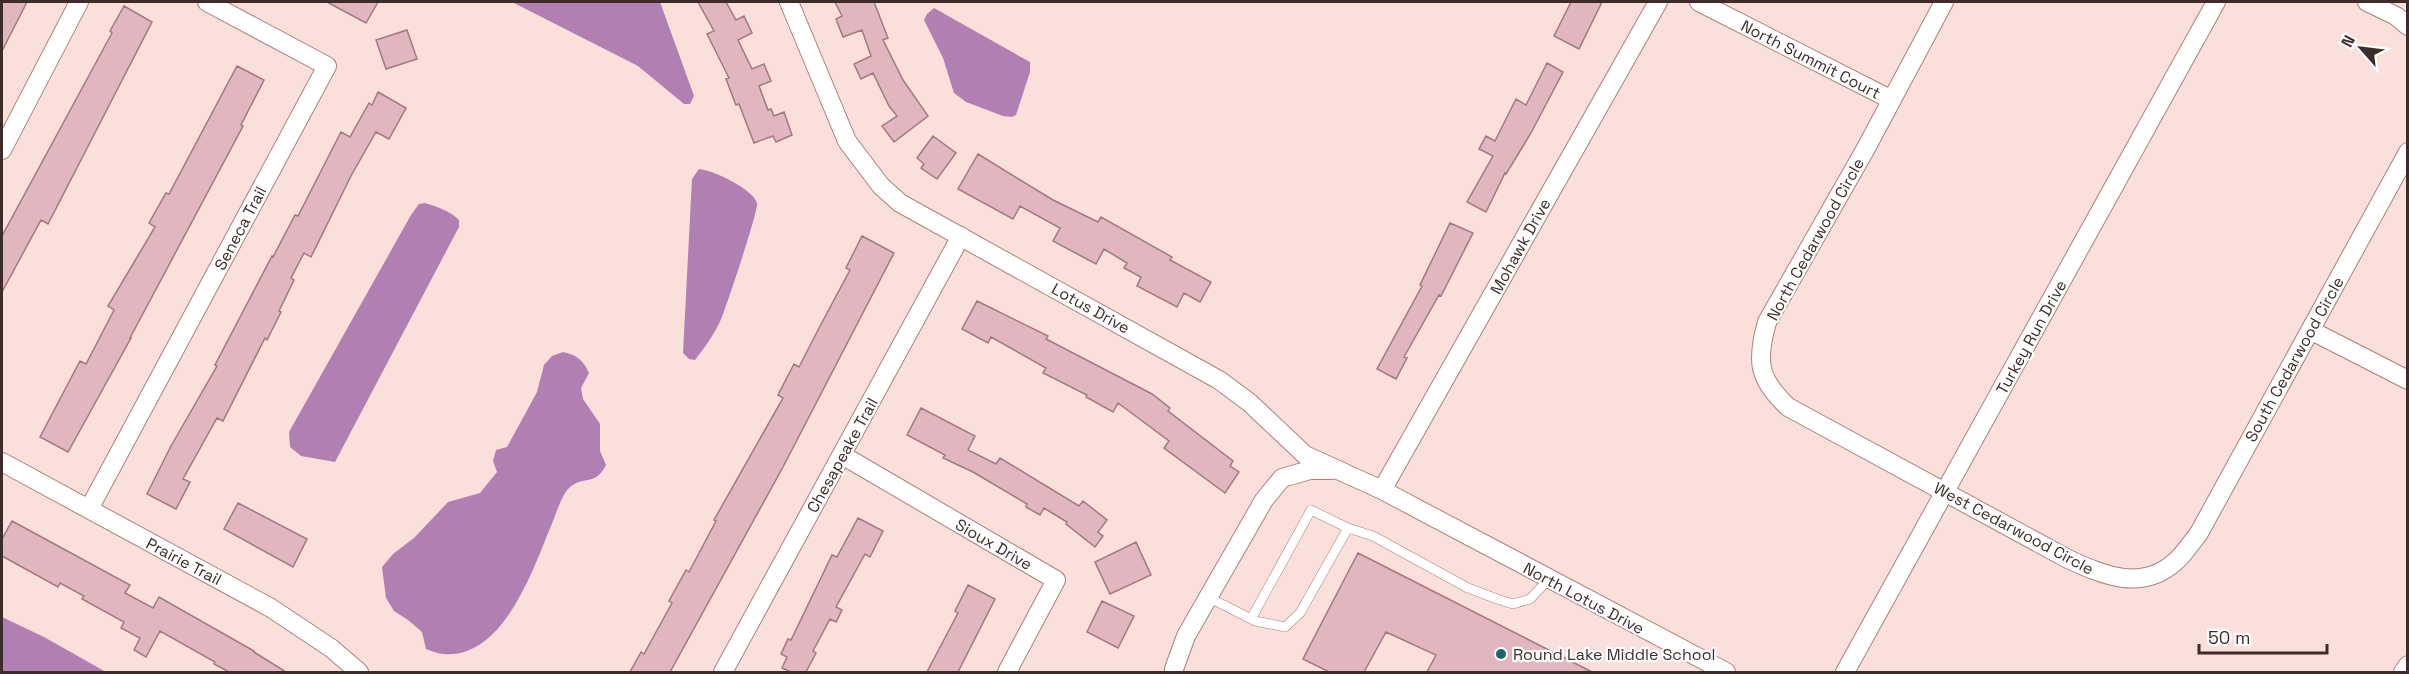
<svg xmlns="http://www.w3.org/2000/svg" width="2409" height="674" font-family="'Space Grotesk',sans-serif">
<rect width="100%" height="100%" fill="#fadfdb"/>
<path fill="#b27fb3" d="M 512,2 L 660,2 L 694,96 L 690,104 L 684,104 L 638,66 Z
M 934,8 L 1030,62 L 1030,72 L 1016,115 L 1012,117 L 1003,116 L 966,102 L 954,93 L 943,58 L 924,20 L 927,14 Z
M 699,169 C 713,170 753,189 757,203 C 759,210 727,304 722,317 C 716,332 705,347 695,360 L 689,359 L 683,353 L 692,179 Z
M 425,203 C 438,207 450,211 459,220 L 459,227 L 335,462 L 301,456 L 290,447 L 289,432 L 411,215 L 419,204 Z
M 563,352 C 577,355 583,360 589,373 L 581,388 L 583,399 L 600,424 L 600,451 L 606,465 C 595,487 583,475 569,488 C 562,495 557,511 553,521 C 535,564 505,659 444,654 C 438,654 432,651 426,649 L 422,632 L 408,620 L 394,611 L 386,598 L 382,567 L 393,554 L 414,538 L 448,502 L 480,493 L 497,472 L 493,461 L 496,450 L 507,447 L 537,392 L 544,365 L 552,356 Z
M 2,617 L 44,637 L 106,672 L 2,672 Z"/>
<path fill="#e1b6be" stroke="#a17981" stroke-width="1.5" d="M 2,2 L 27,2 L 2,51 Z
M 327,2 L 378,2 L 366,23 Z
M 698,2 L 726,2 L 736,20 L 744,16 L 752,33 L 738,40 L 752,69 L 764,64 L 771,81 L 759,86 L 768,110 L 771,109 L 774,116 L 784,112 L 792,135 L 776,142 L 773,136 L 754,143 L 739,104 L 736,105 L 726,79 L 729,78 L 707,34 L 714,31 Z
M 835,2 L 874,2 L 888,38 L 883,40 L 903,80 L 928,116 L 894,142 L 882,126 L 897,116 L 889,106 L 873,73 L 861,79 L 854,64 L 871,56 L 862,30 L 843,37 L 836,19 L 842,16 Z
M 1571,2 L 1602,2 L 1579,49 L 1554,36 Z
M 124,6 L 152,22 L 48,224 L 41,220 L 2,292 L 2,236 L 112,33 L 110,31 Z
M 407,30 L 417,59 L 386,69 L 376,40 Z
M 1547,63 L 1563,72 L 1531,133 L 1506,174 L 1505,173 L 1486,212 L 1467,202 L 1493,156 L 1479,149 L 1486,136 L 1495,141 L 1516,99 L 1526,105 Z
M 237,66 L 264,80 L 241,125 L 243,126 L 130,338 L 131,338 L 68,452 L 40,437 L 80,361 L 86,364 L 114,310 L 108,306 L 155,227 L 149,223 L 166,193 L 169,194 Z
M 378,92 L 406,108 L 389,139 L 376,132 L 352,174 L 311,257 L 304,253 L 291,278 L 294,280 L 279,311 L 281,312 L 267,340 L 265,338 L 223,421 L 217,418 L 183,479 L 190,482 L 176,509 L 147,494 L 171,446 L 217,366 L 215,365 L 272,256 L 273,257 L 295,215 L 298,216 L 341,132 L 350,137 L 369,103 L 372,105 Z
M 933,136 L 956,153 L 937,179 L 921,168 L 924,164 L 917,158 Z
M 978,154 L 1053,200 L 1098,222 L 1101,217 L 1172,257 L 1170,260 L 1211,282 L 1200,302 L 1184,293 L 1177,307 L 1137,286 L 1141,277 L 1124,268 L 1127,263 L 1104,249 L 1096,264 L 1053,241 L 1060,228 L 1020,206 L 1013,219 L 958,189 Z
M 1450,223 L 1473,233 L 1441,296 L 1439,295 L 1404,357 L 1407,358 L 1396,379 L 1377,369 L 1422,286 L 1420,285 Z
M 862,236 L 894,253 L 783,467 L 670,672 L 630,672 L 641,652 L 644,654 L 672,603 L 669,601 L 686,570 L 689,572 L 716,521 L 714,520 L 783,398 L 778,395 L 794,364 L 799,367 L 819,328 L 850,270 L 846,268 Z
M 977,301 L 1048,336 L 1046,339 L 1152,394 L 1170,408 L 1168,411 L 1233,461 L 1230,466 L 1239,472 L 1225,493 L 1164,448 L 1169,441 L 1118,403 L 1113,412 L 1086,397 L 1087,395 L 1043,373 L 1046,368 L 991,337 L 988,343 L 962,329 Z
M 921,408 L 975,436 L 968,450 L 996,464 L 1000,458 L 1079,506 L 1083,501 L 1107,520 L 1098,532 L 1103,536 L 1095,547 L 1066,524 L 1067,522 L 1044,508 L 1040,515 L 1026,507 L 1027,504 L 973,472 L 943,458 L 945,455 L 907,435 Z
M 238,503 L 307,539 L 293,567 L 224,529 Z
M 858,518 L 883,531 L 870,557 L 865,554 L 836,607 L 842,610 L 836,622 L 830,619 L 813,651 L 816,653 L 806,672 L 791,672 L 782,668 L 787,657 L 781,654 L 788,639 L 791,640 L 832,555 L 837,557 Z
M 12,521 L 130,585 L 125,593 L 153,608 L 159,597 L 254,651 L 254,652 L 286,672 L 229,672 L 214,664 L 215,662 L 160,631 L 146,657 L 134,650 L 140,638 L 121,628 L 124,622 L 82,599 L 84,596 L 60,583 L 58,587 L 2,556 L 2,539 Z
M 1136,542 L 1151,575 L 1110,594 L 1095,562 Z
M 1358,553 L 1592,672 L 1427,672 L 1436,655 L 1386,632 L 1364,672 L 1329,672 L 1303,659 Z
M 968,585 L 995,599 L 958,672 L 927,672 L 958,613 L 955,611 Z
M 1102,601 L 1134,616 L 1118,648 L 1087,632 Z"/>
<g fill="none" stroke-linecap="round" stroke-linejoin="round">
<defs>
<path id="service" d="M 1208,597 L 1255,621 L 1285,627 L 1300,613 L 1348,528
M 1251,619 L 1311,510 L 1348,528 L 1373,536 L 1468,588 L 1497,599 L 1513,604 L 1530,599 L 1549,579"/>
<path id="minor" d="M 789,2 L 847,141 L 881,186 L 900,203 L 1219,380 L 1250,403 L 1305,455 L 1382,490 L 1726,672
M 1699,2 L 1892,100
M 1944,2 L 1865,150 L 1767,322 C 1756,361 1758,379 1788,407 L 2068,559 C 2103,575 2141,592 2175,562 C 2184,554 2192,542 2199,533 L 2408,152
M 2367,2 L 2396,16 L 2408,26
M 2,150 L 79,2
M 2310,330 L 2408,380
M 842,455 L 1056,580 L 1007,672
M 2,462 L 271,608 L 331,648 L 359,672
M 1382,490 L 1658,2
M 89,509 L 327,66 L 207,2
M 1174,669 L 1186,636 L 1264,500 L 1282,478 L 1310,470 L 1332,470
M 723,672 L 961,236
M 1845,672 L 2216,2
M 2403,672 L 2408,665"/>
</defs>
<use href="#service" stroke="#aa817d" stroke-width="10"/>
<use href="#minor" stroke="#aa817d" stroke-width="20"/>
<use href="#service" stroke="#fff" stroke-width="9"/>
<use href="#minor" stroke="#fff" stroke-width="18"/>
</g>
<circle fill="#19666e" stroke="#fff" stroke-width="2" cx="1501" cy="654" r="6"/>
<g text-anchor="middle" stroke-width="4.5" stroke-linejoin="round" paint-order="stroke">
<g font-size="16" fill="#3d2c2a" stroke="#fff">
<text transform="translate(1811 59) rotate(27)" y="6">North Summit Court</text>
<text transform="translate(240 228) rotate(-62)" y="6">Seneca Trail</text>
<text transform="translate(1815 239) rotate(-61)" y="6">North Cedarwood Circle</text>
<text transform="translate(1520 246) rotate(-61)" y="6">Mohawk Drive</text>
<text transform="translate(1091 308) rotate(29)" y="6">Lotus Drive</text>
<text transform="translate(2031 337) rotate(-61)" y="6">Turkey Run Drive</text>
<text transform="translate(2294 359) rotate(-61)" y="6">South Cedarwood Circle</text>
<text transform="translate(842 455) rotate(-61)" y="6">Chesapeake Trail</text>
<text transform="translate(2014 528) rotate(28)" y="6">West Cedarwood Circle</text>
<text transform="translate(994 544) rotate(30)" y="6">Sioux Drive</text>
<text transform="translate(184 561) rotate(28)" y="6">Prairie Trail</text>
<text transform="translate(1584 598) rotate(28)" y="6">North Lotus Drive</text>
</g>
<g font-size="16" fill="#3d2c2a" stroke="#fff" text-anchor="start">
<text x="1513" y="660">Round Lake Middle School</text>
</g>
</g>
<rect width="2409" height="674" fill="none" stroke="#3d2c2a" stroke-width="6"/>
<g transform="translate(2361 48) rotate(298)" stroke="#ffffff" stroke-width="4.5" paint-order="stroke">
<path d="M0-4.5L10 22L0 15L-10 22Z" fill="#3d2c2a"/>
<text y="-9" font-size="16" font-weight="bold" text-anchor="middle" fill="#3d2c2a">N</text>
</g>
<path d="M2199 644v9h128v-9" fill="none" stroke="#3d2c2a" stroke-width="3"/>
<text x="2208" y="644" font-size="18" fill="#3d2c2a" stroke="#ffffff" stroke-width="4.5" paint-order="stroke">50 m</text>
</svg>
